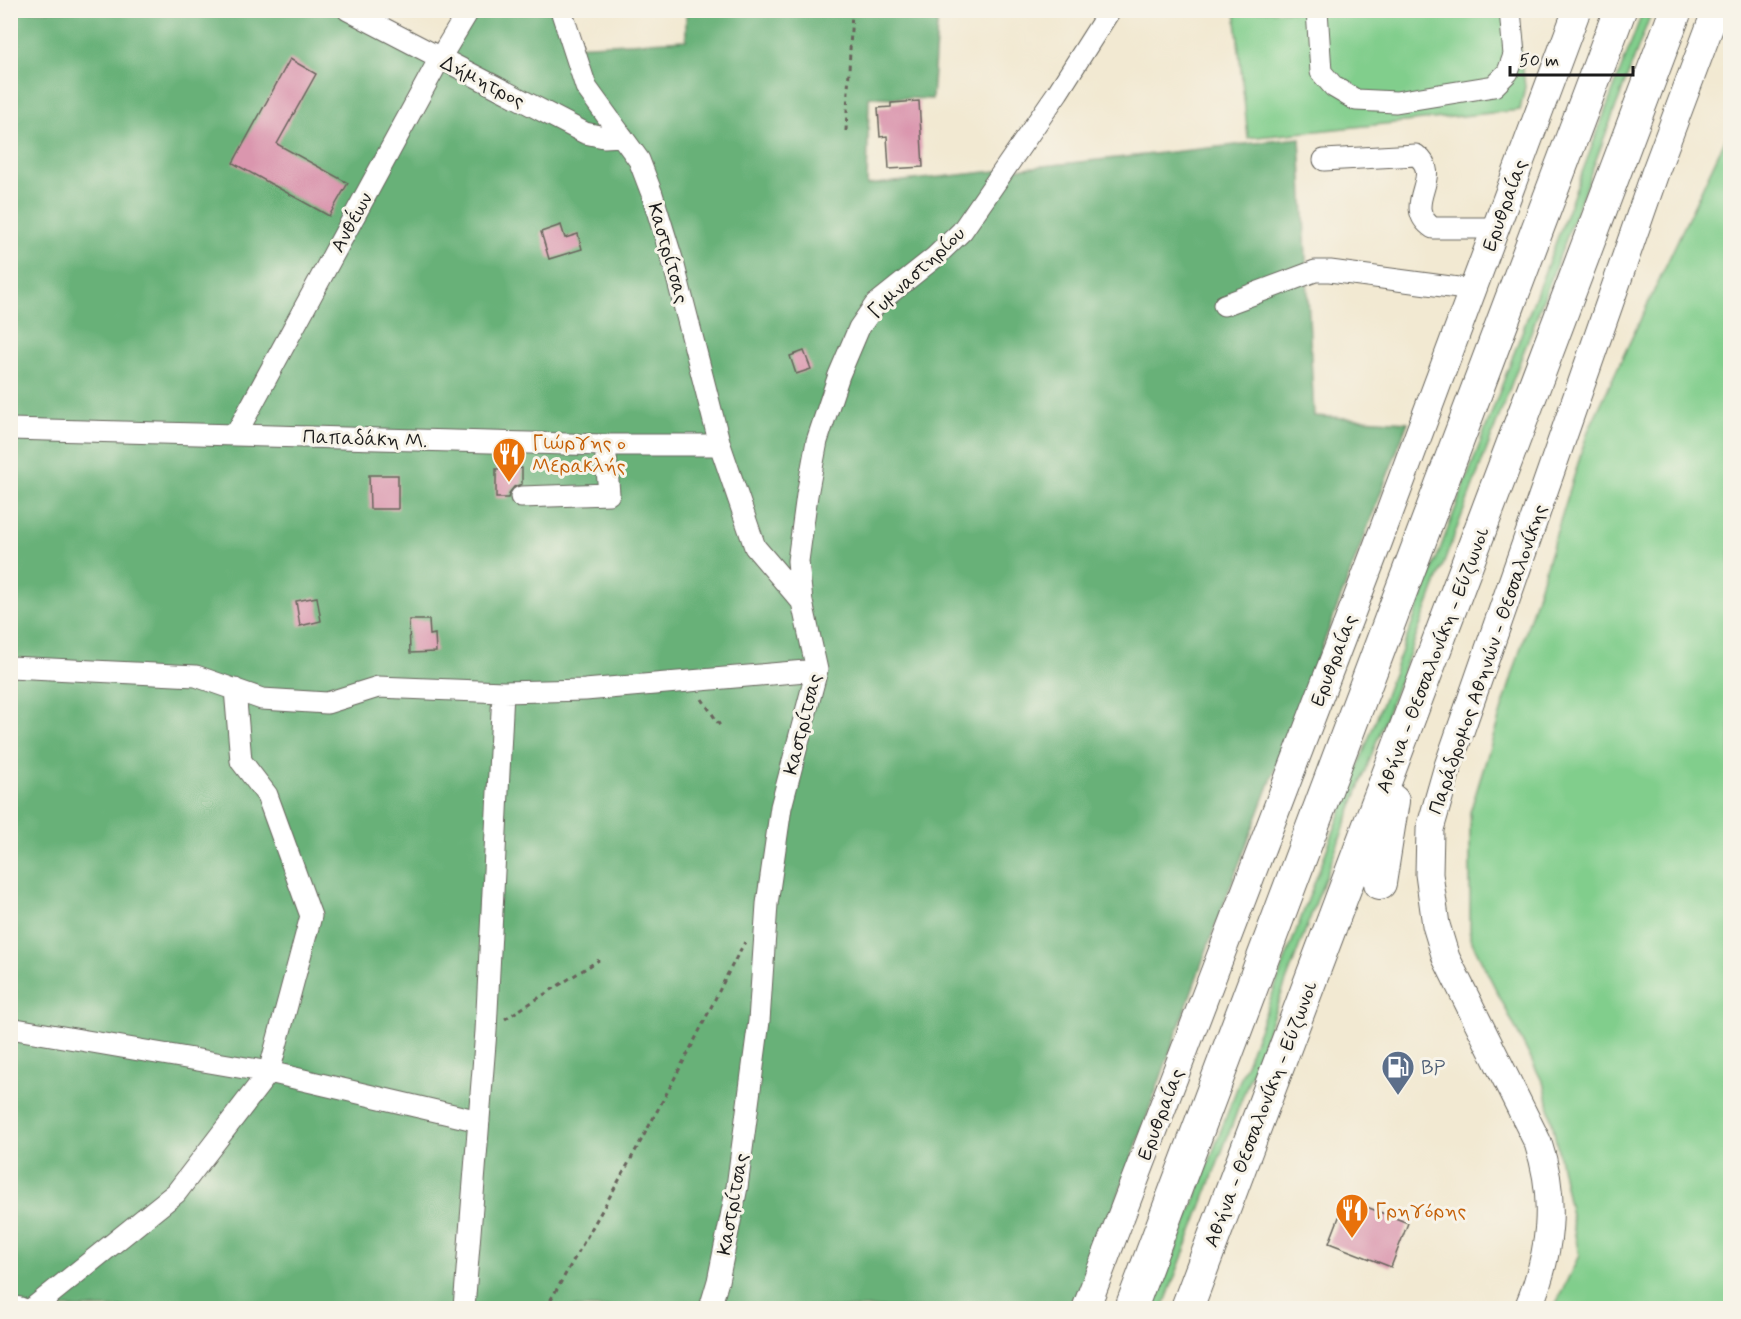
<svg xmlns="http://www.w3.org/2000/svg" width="1741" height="1319" font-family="Mynerve,sans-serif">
<rect width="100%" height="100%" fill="#f7f3e8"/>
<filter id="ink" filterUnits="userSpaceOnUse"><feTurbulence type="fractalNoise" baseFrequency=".0167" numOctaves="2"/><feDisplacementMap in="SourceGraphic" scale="12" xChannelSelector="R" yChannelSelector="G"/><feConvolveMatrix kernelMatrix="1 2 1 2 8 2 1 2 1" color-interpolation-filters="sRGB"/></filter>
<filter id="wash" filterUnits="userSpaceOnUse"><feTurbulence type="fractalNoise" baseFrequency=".008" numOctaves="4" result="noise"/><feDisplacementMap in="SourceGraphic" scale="24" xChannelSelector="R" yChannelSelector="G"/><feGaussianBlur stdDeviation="1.35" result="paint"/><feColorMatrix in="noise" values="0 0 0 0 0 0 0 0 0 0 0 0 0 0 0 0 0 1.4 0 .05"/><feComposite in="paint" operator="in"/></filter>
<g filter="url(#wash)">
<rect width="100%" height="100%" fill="#f2e9d2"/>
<path fill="#81ce8c" stroke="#4e7554" stroke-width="1.5" d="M 1235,11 L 1516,11 L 1525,87 L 1520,110 L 1248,138 Z
M 1643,11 L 1652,11 L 1163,1308 L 1154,1308 Z
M 1730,129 L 1730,1308 L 1554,1308 L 1579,1255 L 1545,1087 L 1470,938 L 1470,812 L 1588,431 Z"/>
<path fill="#68b178" stroke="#42664a" stroke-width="1.5" d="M 10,11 L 356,11 L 442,57 L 470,11 L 560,11 L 571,46 L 686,40 L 686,11 L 938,11 L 932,99 L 869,97 L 867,185 L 1300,138 L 1314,416 L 1408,422 L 1213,932 L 1078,1308 L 11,1308 Z"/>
<g id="blocks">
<path fill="#da96ae" d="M 290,59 L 316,74 L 277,144 L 348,183 L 329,216 L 233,163 Z
M 919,101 L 923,167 L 889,169 L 887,136 L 880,137 L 878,108 L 891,107 L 891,103 Z
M 561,225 L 565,238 L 578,234 L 582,249 L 549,259 L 541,232 Z
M 804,351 L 811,369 L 796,374 L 790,356 Z
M 522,468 L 522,484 L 514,487 L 510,492 L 508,498 L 496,498 L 496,469 Z
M 369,475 L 398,475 L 398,509 L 370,509 Z
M 317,597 L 321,621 L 300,626 L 296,601 Z
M 409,620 L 429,620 L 430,635 L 435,634 L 436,652 L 410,653 Z
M 1346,1199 L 1408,1223 L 1391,1267 L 1329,1243 Z"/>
</g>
</g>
<g filter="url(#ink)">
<use href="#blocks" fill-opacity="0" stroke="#67645c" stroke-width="1.5"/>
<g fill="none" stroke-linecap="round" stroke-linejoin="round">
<defs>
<path id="minor" d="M 348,10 L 585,133 L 604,137 L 622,136
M 561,10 L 586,87 L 639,160 L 652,194 L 673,262 L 720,445 L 755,547 L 802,602 L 817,670 L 781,807 L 767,904 L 759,1021 L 737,1187 L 718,1281 L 710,1308
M 1317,10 L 1321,72 L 1334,87 L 1356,100 L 1396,102 L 1494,86 L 1508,72 L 1514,55 L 1510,10
M 1324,160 L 1416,155 C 1446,176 1399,205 1433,228 L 1496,228
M 1224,305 L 1315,271 L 1330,271 L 1473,290
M 10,429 L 605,445 L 720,445
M 236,434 L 440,58 L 469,10
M 521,497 L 609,494 L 605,445
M 802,602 L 798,561 L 807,495 L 817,441 L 839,375 L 859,328 L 875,305 L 934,258 L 962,231 L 1058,92 L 1110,10
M 10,667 L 196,676 L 262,699 L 327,703 L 378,687 L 503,692 L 585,690 L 817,670
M 10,1028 L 269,1072 L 479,1121
M 10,1306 L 21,1308
M 33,1308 L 176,1193 L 269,1072 L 311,916 L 267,795 L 241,761 L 235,689
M 464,1308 L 486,1031 L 503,692"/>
<path id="major" d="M 1086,1308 L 1377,546 L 1577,10
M 1528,1308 C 1551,1253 1557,1200 1538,1143 L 1446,958 L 1436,925 L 1429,874 L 1430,829 L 1448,766 L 1656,170 L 1716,10"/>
<path id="highway" d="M 1380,883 L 1393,801
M 1131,1308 L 1620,10
M 1187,1308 L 1676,10"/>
</defs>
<use href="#minor" stroke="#67645c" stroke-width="23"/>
<use href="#major" stroke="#67645c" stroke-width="29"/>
<use href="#highway" stroke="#67645c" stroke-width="34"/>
<path stroke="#67645c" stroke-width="3" stroke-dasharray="4.5 4.5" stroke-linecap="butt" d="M 846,131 L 852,10
M 702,699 L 721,727
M 505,1019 L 599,960
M 546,1308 C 592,1228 639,1147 682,1064 C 704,1024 722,982 745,942"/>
<use href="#minor" stroke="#fff" stroke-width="21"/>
<use href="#major" stroke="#fff" stroke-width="27"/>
<use href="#highway" stroke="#fff" stroke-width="32"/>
</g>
</g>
<defs>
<symbol id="restaurant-pin" viewBox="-11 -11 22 30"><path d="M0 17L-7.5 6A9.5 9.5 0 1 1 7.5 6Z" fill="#e8710a" stroke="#f7f3e8"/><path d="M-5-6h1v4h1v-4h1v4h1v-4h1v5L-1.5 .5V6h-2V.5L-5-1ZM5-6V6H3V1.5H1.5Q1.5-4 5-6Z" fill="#fff"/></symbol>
<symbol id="fuel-pin" viewBox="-11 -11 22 30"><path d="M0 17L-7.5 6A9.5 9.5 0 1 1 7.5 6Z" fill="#5c6f8a" stroke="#f7f3e8"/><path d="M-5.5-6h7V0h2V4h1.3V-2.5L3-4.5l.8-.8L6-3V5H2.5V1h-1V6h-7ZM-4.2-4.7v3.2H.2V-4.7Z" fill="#fff"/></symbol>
</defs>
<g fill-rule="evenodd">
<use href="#restaurant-pin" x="490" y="435" width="38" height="52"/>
<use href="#fuel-pin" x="1379" y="1048" width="38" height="52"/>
<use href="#restaurant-pin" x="1333" y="1191" width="38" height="52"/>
</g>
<g text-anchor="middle" stroke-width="6" stroke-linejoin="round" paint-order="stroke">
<g font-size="20" fill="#1c1c1c" stroke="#f7f3e8">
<text transform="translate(483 81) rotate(27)" y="7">Δήμητρος</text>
<text transform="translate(1504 205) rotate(-70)" y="7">Ερυθραίας</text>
<text transform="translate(351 222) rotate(-61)" y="7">Ανθέων</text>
<text transform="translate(669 253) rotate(74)" y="7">Καστρίτσας</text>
<text transform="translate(916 272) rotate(-43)" y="7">Γυμναστηρίου</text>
<text transform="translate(365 438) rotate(2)" y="7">Παπαδάκη Μ.</text>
<text transform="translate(1487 659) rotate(-71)" y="7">Παράδρομος Αθηνών - Θεσσαλονίκης</text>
<text transform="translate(1333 660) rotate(-69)" y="7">Ερυθραίας</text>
<text transform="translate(1432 660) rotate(-69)" y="7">Αθήνα - Θεσσαλονίκη - Εύζωνοι</text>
<text transform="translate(802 724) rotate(-76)" y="7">Καστρίτσας</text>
<text transform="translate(1160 1114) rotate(-69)" y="7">Ερυθραίας</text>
<text transform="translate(1260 1114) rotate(-69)" y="7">Αθήνα - Θεσσαλονίκη - Εύζωνοι</text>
<text transform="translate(732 1204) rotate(-80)" y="7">Καστρίτσας</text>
</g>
<g font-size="20" fill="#c56008" stroke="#f7f3e8" text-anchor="start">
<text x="532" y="449">Γιώργης ο<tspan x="532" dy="23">Μερακλής</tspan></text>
<text x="1375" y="1217">Γρηγόρης</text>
</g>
<g font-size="20" fill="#4e5e75" stroke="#f7f3e8" text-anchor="start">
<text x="1421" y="1074">BP</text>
</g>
</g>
<rect width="1741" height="1319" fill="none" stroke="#f7f3e8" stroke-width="36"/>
<path d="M1510 66v9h123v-9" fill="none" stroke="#1c1c1c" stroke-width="3"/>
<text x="1519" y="66" font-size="18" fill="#1c1c1c" stroke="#f7f3e8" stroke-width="4.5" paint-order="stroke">50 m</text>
</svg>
